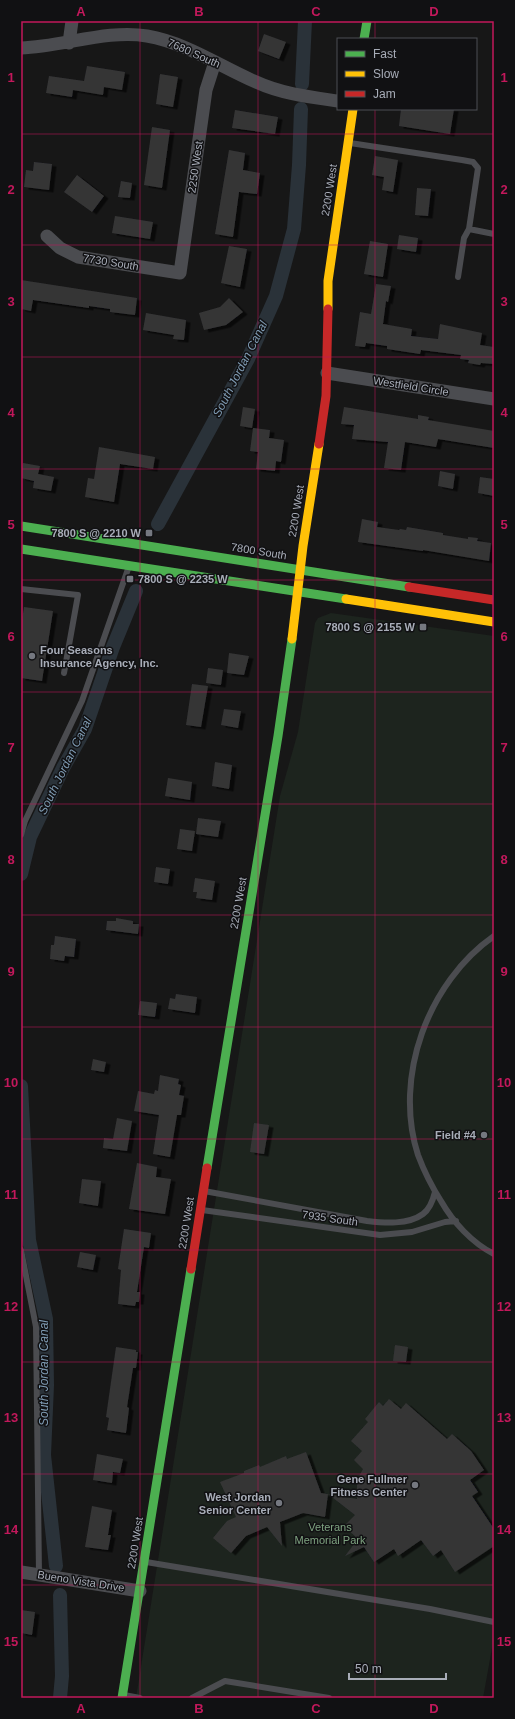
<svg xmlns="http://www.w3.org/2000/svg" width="515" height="1719" font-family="Helvetica,sans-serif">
<defs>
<filter id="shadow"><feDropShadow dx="4.5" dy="2.5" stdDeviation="0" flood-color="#0009"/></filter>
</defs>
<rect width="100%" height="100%" fill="#171717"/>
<path fill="#1d241e" d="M 331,613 L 494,636 L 494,1637 L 483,1698 L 136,1698 L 280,796 L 298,732 L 315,623 L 318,618 Z"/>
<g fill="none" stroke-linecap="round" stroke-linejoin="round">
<path stroke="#2a3239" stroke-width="14" d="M 302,84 L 305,21
M 158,524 L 248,359 L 276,296 L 294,229 L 299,165 L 301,109
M 21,874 L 30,837 L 63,768 L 85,729 L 113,647 L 136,591
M 21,1086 L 29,1240 L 46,1319 L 47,1385 L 44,1455 L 56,1566
M 60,1595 L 62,1676 L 60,1698"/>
</g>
<path fill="#353536" filter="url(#shadow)" d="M 264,34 L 286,42 L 279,59 L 258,51 Z
M 87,66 L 125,72 L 122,90 L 104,87 L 103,95 L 73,90 L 72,97 L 46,93 L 49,76 L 84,81 Z
M 160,74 L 178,77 L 173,107 L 156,104 Z
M 401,109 L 454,109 L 450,134 L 399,126 Z
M 235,110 L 278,117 L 275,134 L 232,128 Z
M 152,127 L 170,130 L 162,188 L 144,185 Z
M 229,150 L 245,153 L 243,170 L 260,173 L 257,194 L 239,192 L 233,237 L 215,234 Z
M 375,156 L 398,160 L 393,192 L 382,190 L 384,177 L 372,175 Z
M 34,162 L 52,164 L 49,190 L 24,187 L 26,170 L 33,171 Z
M 77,175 L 104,196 L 92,212 L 64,192 Z
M 121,181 L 132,183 L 130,198 L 118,197 Z
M 417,188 L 431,189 L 428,216 L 415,215 Z
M 115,216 L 153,222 L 150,239 L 112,233 Z
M 399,235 L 418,238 L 416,252 L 397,249 Z
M 370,241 L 388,244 L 383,277 L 364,274 Z
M 229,246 L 247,249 L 240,287 L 221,283 Z
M 21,280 L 137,298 L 135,315 L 110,312 L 110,309 L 89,306 L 89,308 L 33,300 L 31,311 L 21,309 Z
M 376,284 L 391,286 L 388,302 L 386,301 L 383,324 L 412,329 L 411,336 L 438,339 L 440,324 L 482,333 L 480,345 L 494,347 L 494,364 L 481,363 L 480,365 L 468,363 L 469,360 L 460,359 L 461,355 L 421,350 L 420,354 L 387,349 L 387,346 L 366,343 L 365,347 L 355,346 L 360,312 L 371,314 Z
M 229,298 L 243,312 L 226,325 L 204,330 L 199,313 L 220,307 Z
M 146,313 L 186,320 L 184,340 L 173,339 L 174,335 L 143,330 Z
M 243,407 L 255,409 L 252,428 L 240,426 Z
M 344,407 L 418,419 L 418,415 L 429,417 L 428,420 L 494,431 L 494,448 L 438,439 L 436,447 L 405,442 L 401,470 L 384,468 L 388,442 L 352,439 L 354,425 L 341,424 Z
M 253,428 L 270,430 L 269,438 L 284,440 L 281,462 L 276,461 L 275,471 L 256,469 L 258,452 L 250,451 Z
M 99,447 L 155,457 L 153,469 L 120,464 L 114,502 L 85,497 L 88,478 L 94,479 Z
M 23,463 L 40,466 L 38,474 L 54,477 L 51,491 L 33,488 L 34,481 L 21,478 Z
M 440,471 L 455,474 L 453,489 L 438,486 Z
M 480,477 L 494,479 L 494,496 L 478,493 Z
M 362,519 L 378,522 L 377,527 L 399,530 L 400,529 L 406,530 L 407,527 L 443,533 L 443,535 L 468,539 L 468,537 L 478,538 L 477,541 L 491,543 L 489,561 L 423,550 L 423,551 L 358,542 Z
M 24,607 L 53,611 L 42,681 L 21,678 L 21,627 Z
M 229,653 L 249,656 L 244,675 L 227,673 Z
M 208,668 L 223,670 L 221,685 L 206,683 Z
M 192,684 L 208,686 L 201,727 L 186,725 Z
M 224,709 L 241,711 L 238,728 L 221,725 Z
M 215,762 L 232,765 L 229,789 L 212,786 Z
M 168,778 L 192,782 L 190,800 L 165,796 Z
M 198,818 L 221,821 L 218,837 L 196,834 Z
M 180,829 L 195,831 L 192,851 L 177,849 Z
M 156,867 L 170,869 L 168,884 L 154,882 Z
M 195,878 L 215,881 L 212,900 L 196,898 L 197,892 L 193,892 Z
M 116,918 L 133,921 L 133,924 L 139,924 L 138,934 L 106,930 L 107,921 L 116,921 Z
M 55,936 L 76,939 L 74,957 L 65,956 L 64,961 L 50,959 L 51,945 L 54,945 Z
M 176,994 L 197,997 L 195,1013 L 168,1009 L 170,998 L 175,999 Z
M 140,1001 L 157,1003 L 155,1017 L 138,1015 Z
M 93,1059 L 106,1062 L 104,1072 L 91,1070 Z
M 160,1075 L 179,1079 L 178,1084 L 181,1085 L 179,1095 L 184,1096 L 181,1115 L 177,1115 L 170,1157 L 153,1154 L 159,1115 L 134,1111 L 138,1091 L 154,1094 L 155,1090 L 158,1091 Z
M 117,1118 L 132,1121 L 127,1151 L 103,1148 L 104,1138 L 113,1139 Z
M 254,1123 L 269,1125 L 264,1154 L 250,1152 Z
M 137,1163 L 157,1167 L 156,1177 L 171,1179 L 165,1214 L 129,1209 Z
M 82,1179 L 101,1181 L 98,1206 L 79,1203 Z
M 124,1229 L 151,1233 L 149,1248 L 144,1247 L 137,1292 L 140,1292 L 139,1302 L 136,1302 L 135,1306 L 118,1304 L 121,1270 L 118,1269 Z
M 80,1252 L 96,1255 L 93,1270 L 77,1267 Z
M 395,1345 L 408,1347 L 406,1362 L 393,1361 Z
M 116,1347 L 136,1350 L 136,1352 L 138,1352 L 136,1368 L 133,1368 L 127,1407 L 129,1408 L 126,1433 L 107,1430 L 109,1418 L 106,1417 Z
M 389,1399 L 401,1409 L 406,1403 L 447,1439 L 452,1434 L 471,1451 L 484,1470 L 470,1480 L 478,1492 L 472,1496 L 494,1529 L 494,1546 L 455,1572 L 441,1550 L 433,1556 L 421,1540 L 398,1556 L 394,1549 L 374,1562 L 364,1547 L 345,1556 L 358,1539 L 344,1526 L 355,1515 L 328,1494 L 325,1517 L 303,1513 L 280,1522 L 282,1546 L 267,1527 L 246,1536 L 231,1553 L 213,1538 L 227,1521 L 236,1517 L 220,1482 L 244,1473 L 244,1471 L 259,1465 L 260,1467 L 286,1456 L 287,1459 L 306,1452 L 321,1493 L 357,1499 L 357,1480 L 363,1469 L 354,1460 L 362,1451 L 351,1441 L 368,1422 L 365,1419 L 379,1402 L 383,1406 Z
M 97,1454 L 123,1459 L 120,1473 L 113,1472 L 112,1483 L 93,1480 Z
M 92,1506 L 112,1510 L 108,1535 L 111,1535 L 108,1550 L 85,1547 Z
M 21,1610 L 35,1612 L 32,1635 L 21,1633 Z"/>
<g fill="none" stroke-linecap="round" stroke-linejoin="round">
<path stroke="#4b4c50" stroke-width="6" d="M 350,143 L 462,160 L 473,162 L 478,168 L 469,229 L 464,238 L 458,277
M 469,229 L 494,234
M 21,589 L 78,595 L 64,673
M 21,835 L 25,821 L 82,701 L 128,569
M 494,936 C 428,982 393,1077 418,1155 C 424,1171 432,1187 441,1201 C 453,1222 472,1243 494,1254
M 204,1191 L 367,1221 C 384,1223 408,1225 423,1214 C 430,1209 433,1200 435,1192
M 202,1210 L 380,1235 L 412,1232 L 445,1222 L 456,1221
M 21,1250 L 36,1327 L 39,1575
M 146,1562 L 430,1609 L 494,1622
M 124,1695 L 140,1698
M 192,1698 L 225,1681 L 329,1698"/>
<path stroke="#4b4c50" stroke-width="13" d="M 69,43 L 72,21
M 21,48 C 62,47 108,29 147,36 C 187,43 219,66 256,82 C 282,94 310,97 338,101
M 47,236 L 60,248 L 78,257 L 180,273 L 206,90 L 215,62
M 327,373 L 494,399
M 21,1572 L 140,1591"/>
<path stroke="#4caf50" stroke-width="9" d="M 364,39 L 367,21
M 21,526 L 409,587
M 21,549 L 346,599
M 207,1168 L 278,736 L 292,639
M 122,1698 L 191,1269"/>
<path stroke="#ffc107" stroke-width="9" d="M 328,309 L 328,281 L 353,109
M 346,599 L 494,622
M 292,639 L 303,546 L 319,444"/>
<path stroke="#c62828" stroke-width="9" d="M 319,444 L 326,396 L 328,309
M 409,587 L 494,600
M 191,1269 L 207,1168"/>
</g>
<path fill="none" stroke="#c2185b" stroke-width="1" stroke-opacity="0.55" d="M 140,21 L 140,1698M 258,21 L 258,1698M 375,21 L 375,39M 375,109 L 375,1698M 21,134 L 494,134M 21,245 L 494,245M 21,357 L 494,357M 21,469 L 494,469M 21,580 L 494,580M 21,692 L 494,692M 21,804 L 494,804M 21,915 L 494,915M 21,1027 L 494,1027M 21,1139 L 494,1139M 21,1250 L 494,1250M 21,1362 L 494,1362M 21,1474 L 494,1474M 21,1585 L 494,1585"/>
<g fill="#757880" stroke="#111113" stroke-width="1.5">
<rect x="145" y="529" width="8" height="8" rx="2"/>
<rect x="126" y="575" width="8" height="8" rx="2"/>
<rect x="419" y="623" width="8" height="8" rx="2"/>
<circle cx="32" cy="656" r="4"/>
<circle cx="484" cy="1135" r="4"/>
<circle cx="415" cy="1485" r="4"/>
<circle cx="279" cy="1503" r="4"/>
</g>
<g text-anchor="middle" stroke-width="3" stroke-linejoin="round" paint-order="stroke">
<g font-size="11" fill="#a8adb8" stroke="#111113">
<text transform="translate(194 53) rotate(24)" y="4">7680 South</text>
<text transform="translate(195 167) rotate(-82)" y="4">2250 West</text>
<text transform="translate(329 190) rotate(-81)" y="4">2200 West</text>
<text transform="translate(111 262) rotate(9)" y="4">7730 South</text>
<text transform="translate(411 386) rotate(9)" y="4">Westfield Circle</text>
<text transform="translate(296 511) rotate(-81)" y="4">2200 West</text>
<text transform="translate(259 551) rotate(9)" y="4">7800 South</text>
<text transform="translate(238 903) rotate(-80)" y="4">2200 West</text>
<text transform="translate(330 1218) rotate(8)" y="4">7935 South</text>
<text transform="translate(186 1223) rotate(-81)" y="4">2200 West</text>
<text transform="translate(135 1543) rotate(-81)" y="4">2200 West</text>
<text transform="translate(81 1581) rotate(9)" y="4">Bueno Vista Drive</text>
</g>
<g font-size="11" font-weight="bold" fill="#a8adb8" stroke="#111113" text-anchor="end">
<text x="141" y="537">7800 S @ 2210 W</text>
<text x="138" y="583" text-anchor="start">7800 S @ 2235 W</text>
<text x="415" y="631">7800 S @ 2155 W</text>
<text x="40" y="654" text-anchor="start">Four Seasons<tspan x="40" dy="13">Insurance Agency, Inc.</tspan></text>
<text x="476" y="1139">Field #4</text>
<text x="407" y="1483">Gene Fullmer<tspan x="407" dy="13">Fitness Center</tspan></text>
<text x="271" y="1501">West Jordan<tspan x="271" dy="13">Senior Center</tspan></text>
</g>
<g font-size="11" fill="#7fa381" stroke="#111113">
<text x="330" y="1531">Veterans<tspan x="330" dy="13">Memorial Park</tspan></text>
</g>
<g font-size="12" font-style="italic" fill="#7f9bb3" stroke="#111113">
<text transform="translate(240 369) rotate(-63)" y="4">South Jordan Canal</text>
<text transform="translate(65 766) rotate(-64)" y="4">South Jordan Canal</text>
<text transform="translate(44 1373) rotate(-90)" y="4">South Jordan Canal</text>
</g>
</g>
<rect width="515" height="1719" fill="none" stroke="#111113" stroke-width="44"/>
<rect x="337" y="38" width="140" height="72" fill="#111113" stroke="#4d4f55"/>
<rect x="345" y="51" width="20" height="6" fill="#4caf50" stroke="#4d4f55"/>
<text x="373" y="58" font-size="12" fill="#a8adb8">Fast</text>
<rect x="345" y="71" width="20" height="6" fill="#ffc107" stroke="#4d4f55"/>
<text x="373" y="78" font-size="12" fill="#a8adb8">Slow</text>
<rect x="345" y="91" width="20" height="6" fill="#c62828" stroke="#4d4f55"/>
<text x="373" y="98" font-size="12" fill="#a8adb8">Jam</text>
<path d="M349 1673v6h97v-6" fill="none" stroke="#a8adb8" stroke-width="2"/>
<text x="355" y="1673" font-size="12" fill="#a8adb8" stroke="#111113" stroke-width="3" paint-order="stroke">50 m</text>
<rect x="22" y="22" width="471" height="1675" fill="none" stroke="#c2185b" stroke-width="1.5"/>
<g font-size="13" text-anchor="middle" font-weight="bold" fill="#c2185b">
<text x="81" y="16">A</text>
<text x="199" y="16">B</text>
<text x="316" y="16">C</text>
<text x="434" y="16">D</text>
<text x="11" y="82">1</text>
<text x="504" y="82">1</text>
<text x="11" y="194">2</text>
<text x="504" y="194">2</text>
<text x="11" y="306">3</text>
<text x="504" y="306">3</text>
<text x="11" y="417">4</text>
<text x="504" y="417">4</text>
<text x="11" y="529">5</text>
<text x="504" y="529">5</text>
<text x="11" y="641">6</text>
<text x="504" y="641">6</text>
<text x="11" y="752">7</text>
<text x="504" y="752">7</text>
<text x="11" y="864">8</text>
<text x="504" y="864">8</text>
<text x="11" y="976">9</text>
<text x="504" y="976">9</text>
<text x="11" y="1087">10</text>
<text x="504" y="1087">10</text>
<text x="11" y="1199">11</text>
<text x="504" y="1199">11</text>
<text x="11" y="1311">12</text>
<text x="504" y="1311">12</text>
<text x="11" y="1422">13</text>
<text x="504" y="1422">13</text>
<text x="11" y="1534">14</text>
<text x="504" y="1534">14</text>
<text x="11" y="1646">15</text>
<text x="504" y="1646">15</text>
<text x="81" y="1713">A</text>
<text x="199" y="1713">B</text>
<text x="316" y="1713">C</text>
<text x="434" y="1713">D</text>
</g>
</svg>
